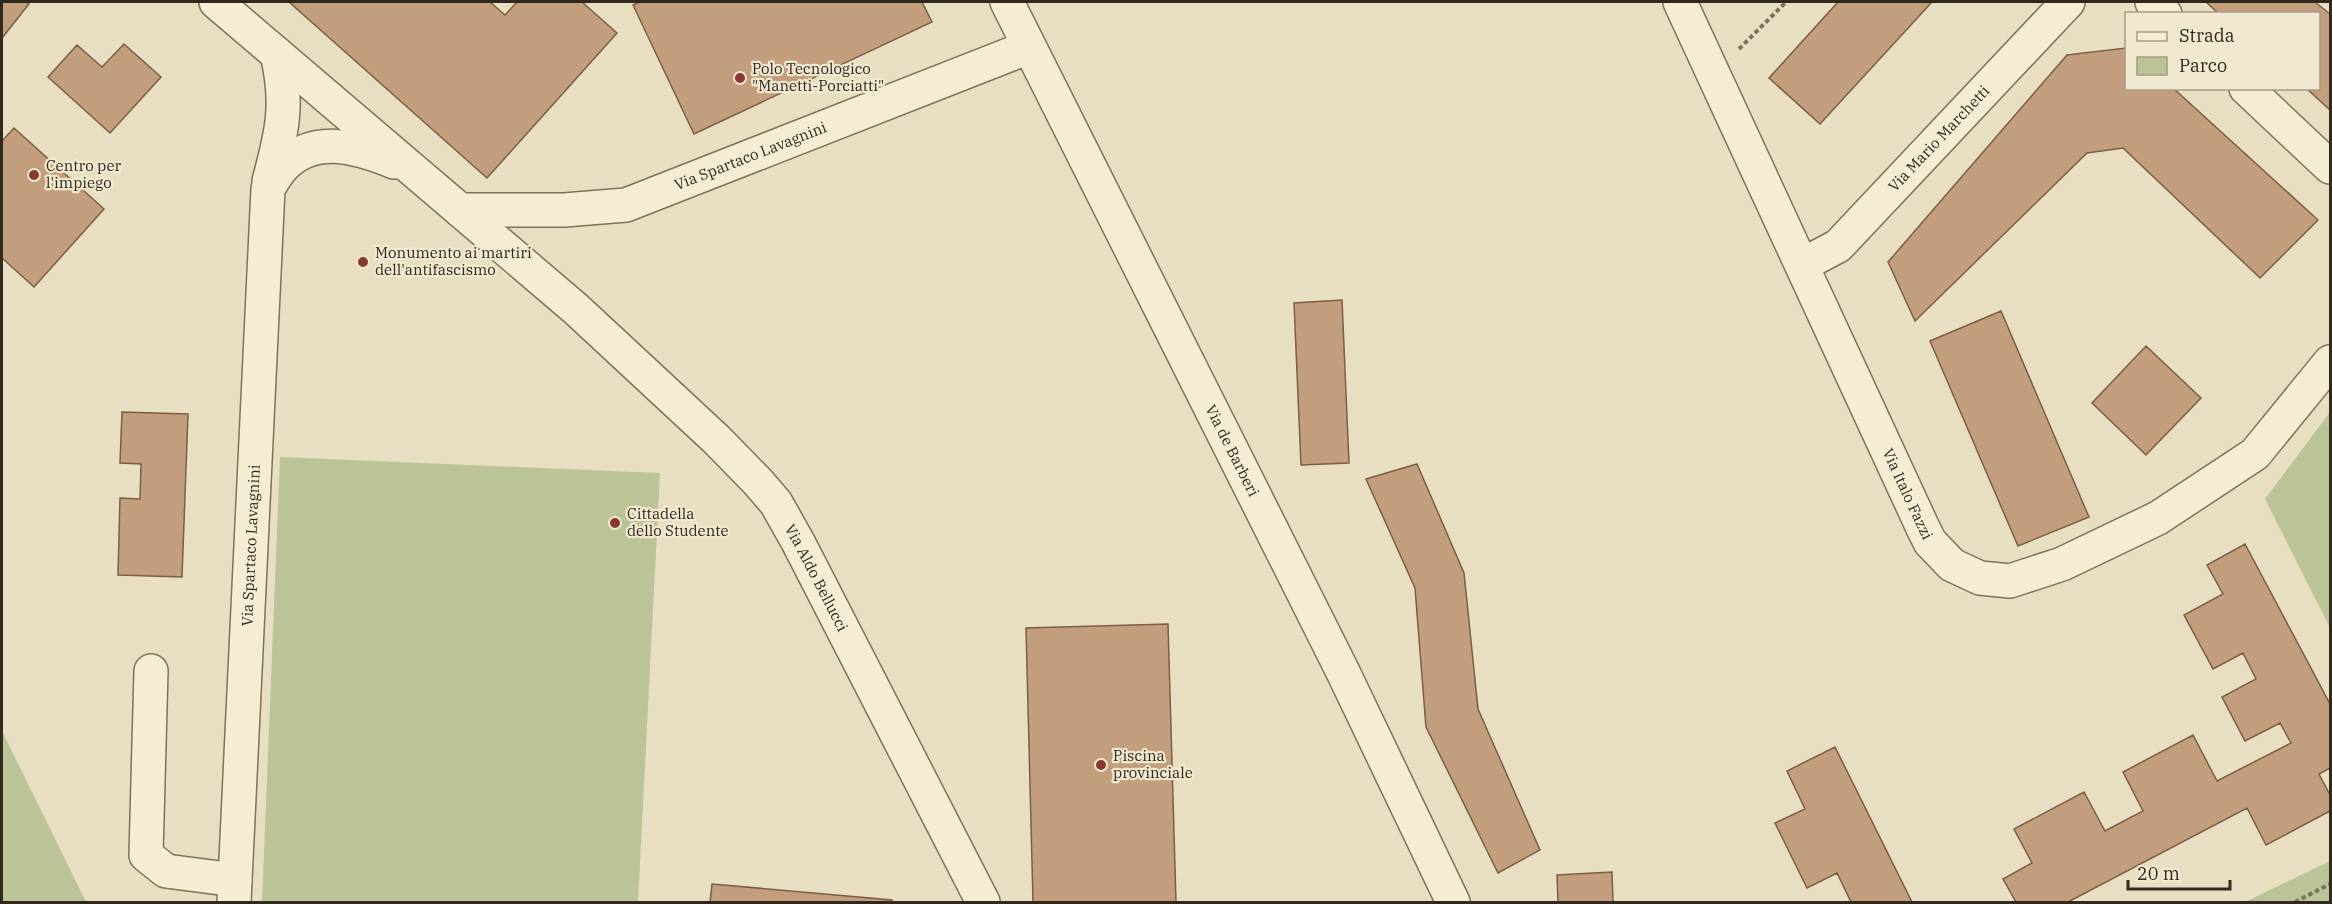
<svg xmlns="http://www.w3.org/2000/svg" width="2332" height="904" font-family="'IBM Plex Serif',serif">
<rect width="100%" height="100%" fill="#e8dfc2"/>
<path fill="#bbc497" d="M 2330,412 L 2330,628 L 2265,499 Z
M 280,457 L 660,473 L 638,902 L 262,902 Z
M 2,731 L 86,902 L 2,902 Z
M 2330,861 L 2330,902 L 2245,902 Z"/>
<path fill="#c29e7c" stroke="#7b5e44" stroke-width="1.5" d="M 2,2 L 26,2 L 29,4 L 2,38 Z
M 289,2 L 490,2 L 505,15 L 517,2 L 582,2 L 617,33 L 487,178 Z
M 640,2 L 922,2 L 932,22 L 694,134 L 633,5 Z
M 1838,2 L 1932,2 L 1820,124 L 1769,78 Z
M 2206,2 L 2315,2 L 2330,14 L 2330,110 L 2306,88 L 2318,88 L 2318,14 L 2219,14 Z
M 124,44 L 161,77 L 110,133 L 48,77 L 77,45 L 102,67 Z
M 2126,48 L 2126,88 L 2173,88 L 2318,220 L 2260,278 L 2123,148 L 2087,153 L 1915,321 L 1888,262 L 2067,55 Z
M 14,128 L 104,209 L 34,287 L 2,258 L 2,141 Z
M 1342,300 L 1349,463 L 1301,465 L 1294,303 Z
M 2001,311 L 2089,517 L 2018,546 L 1930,341 Z
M 2146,346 L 2201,398 L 2146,455 L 2092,403 Z
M 122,412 L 188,414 L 182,577 L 118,575 L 120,498 L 140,499 L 141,464 L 120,463 Z
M 1417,464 L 1464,573 L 1478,709 L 1540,850 L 1498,873 L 1426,727 L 1415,588 L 1366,479 Z
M 2245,544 L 2330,704 L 2330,768 L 2319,774 L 2330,795 L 2330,811 L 2266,845 L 2247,808 L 2068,902 L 2016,902 L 2003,879 L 2032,863 L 2014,829 L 2084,792 L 2105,831 L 2143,811 L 2123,772 L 2193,735 L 2217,781 L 2291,743 L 2280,723 L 2245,741 L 2222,697 L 2256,679 L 2243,653 L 2213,669 L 2184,615 L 2223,594 L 2207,565 Z
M 1168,624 L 1176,902 L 1033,902 L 1026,628 Z
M 1835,747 L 1912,902 L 1851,902 L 1837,873 L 1807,888 L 1775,823 L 1805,809 L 1787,771 Z
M 1612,872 L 1613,902 L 1558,902 L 1557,875 Z
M 712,884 L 892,900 L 892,902 L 710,902 Z"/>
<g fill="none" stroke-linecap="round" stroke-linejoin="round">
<defs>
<g id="minor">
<path id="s1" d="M 216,2 L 576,309 L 717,440 L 758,482 L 776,503 L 798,542 L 983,902"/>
<path id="s2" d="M 1007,2 L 1343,672 L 1453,902"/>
<path id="s3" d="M 1680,2 L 1923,528 L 1930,542 L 1952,565 L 1980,578 L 2010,581 L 2062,564 L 2158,518 L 2255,454 L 2330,362"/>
<path d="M 2152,2 L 2165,14"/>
<path d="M 2246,88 L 2330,167"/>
<path d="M 269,181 C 282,133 289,104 277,54"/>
<path id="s4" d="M 460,210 L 564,210 L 626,205 L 1029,47"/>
<path id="s5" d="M 1802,265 L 1838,246 L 2068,2"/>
<path d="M 151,671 L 146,855 L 166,871 L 235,880"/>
<path id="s6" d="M 234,902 L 268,189 C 272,182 276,175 281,169 C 312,133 357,147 394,162"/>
</g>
</defs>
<use href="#minor" stroke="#7f715b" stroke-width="36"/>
<path stroke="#7f715b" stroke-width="4" stroke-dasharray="4.5 3" stroke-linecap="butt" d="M 1739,49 L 1786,2
M 2295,902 L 2330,884"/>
<use href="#minor" stroke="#f4edd4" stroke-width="33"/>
</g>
<g fill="#873932" stroke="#f0e9d0" stroke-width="2">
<circle cx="740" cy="78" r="6"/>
<circle cx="34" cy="175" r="6"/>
<circle cx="363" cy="262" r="6"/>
<circle cx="615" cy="523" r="6"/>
<circle cx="1101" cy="765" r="6"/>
</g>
<g text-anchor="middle" stroke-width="4.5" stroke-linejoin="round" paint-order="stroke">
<g font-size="15" fill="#31281e" stroke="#f0e9d0" text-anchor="start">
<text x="752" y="74">Polo Tecnologico<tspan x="752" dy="17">"Manetti-Porciatti"</tspan></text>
<text x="46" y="171">Centro per<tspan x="46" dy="17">l'impiego</tspan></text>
<text x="375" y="258">Monumento ai martiri<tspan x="375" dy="17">dell'antifascismo</tspan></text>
<text x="627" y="519">Cittadella<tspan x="627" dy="17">dello Studente</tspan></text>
<text x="1113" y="761">Piscina<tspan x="1113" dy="17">provinciale</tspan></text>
</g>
<g font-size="15" fill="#31281e" stroke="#f0e9d0">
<text dy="5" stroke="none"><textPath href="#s5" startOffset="188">Via Mario Marchetti</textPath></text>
<text dy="5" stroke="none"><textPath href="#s4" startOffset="300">Via Spartaco Lavagnini</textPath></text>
<text dy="5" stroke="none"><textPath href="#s2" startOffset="502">Via de Barberi</textPath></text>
<text dy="5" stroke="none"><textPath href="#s3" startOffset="542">Via Italo Fazzi</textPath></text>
<text dy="5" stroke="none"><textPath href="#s6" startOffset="357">Via Spartaco Lavagnini</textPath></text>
<text dy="5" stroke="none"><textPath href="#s1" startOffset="837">Via Aldo Bellucci</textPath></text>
</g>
</g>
<rect width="2332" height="904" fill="none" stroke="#31281e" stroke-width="6"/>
<rect x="2125" y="12" width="195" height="78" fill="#f0e9d0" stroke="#a49c89" stroke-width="1.5"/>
<rect x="2137" y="32" width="30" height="9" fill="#f4edd4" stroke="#a49c89" stroke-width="1.5"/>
<text x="2179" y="42" font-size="18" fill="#31281e">Strada</text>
<rect x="2137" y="57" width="30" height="18" fill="#bbc497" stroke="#a49c89" stroke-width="1.5"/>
<text x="2179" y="72" font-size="18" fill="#31281e">Parco</text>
<path d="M2128 880v9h102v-9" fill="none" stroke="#31281e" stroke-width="3"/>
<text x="2137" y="880" font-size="18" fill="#31281e" stroke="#f0e9d0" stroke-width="4.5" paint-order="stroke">20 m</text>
</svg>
